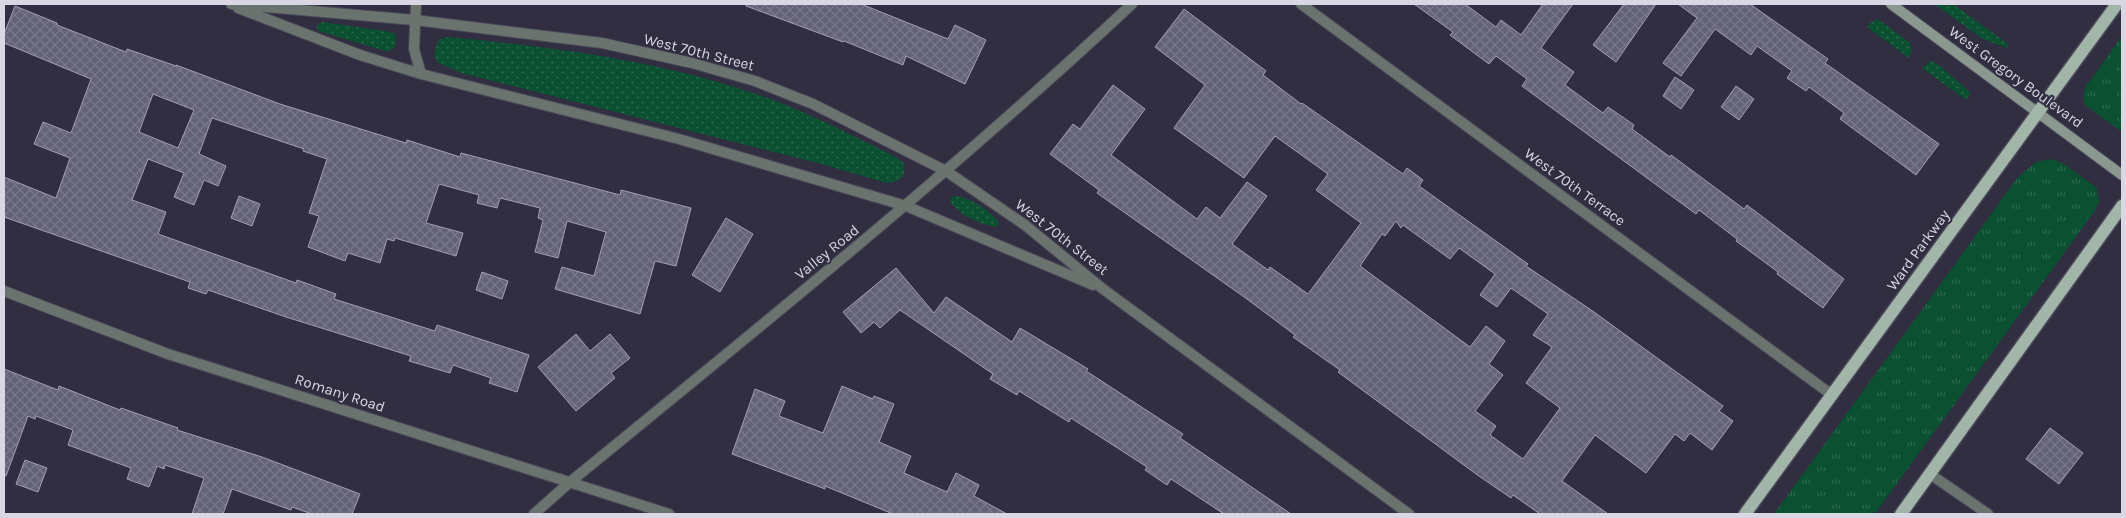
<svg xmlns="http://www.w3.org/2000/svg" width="2126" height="518" font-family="Karla,sans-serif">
<defs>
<pattern id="grass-dots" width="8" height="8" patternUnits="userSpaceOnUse" patternTransform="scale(1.25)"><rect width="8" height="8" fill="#0a5031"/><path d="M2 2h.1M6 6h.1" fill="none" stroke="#2d684f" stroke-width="1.8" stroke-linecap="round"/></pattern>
<pattern id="park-tufts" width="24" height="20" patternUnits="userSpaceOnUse" patternTransform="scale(1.25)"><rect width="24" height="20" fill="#0a5031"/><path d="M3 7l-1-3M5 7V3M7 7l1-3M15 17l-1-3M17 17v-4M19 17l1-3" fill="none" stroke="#2d684f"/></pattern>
<pattern id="building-cross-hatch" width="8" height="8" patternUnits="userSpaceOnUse" patternTransform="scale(1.25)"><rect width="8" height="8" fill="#646276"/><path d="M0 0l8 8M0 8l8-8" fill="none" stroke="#797889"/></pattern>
</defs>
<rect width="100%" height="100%" fill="#302e40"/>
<path fill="url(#grass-dots)" d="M 1934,4 L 1953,4 L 2008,44 L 2007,48 L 1983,39 Z
M 1878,19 L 1910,43 L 1912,50 L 1909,58 L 1867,27 L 1870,23 Z
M 322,22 L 386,31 L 395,34 C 397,44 396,51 385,51 L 322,32 L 317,29 L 318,24 Z
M 448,37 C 552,47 657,60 756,94 C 804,110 849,134 894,156 L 904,163 C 907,176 899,182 887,183 L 814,162 L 461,73 L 439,63 L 434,57 L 436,46 L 440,39 Z
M 1931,61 L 1939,65 L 1971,93 L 1966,100 L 1922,68 Z
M 953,196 C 969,196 989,210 999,222 L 997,227 C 982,225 958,215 950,201 Z"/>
<path fill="url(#park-tufts)" d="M 2122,36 L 2122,132 L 2085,105 C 2083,97 2083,92 2087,85 Z
M 2052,159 L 2064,164 L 2097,188 L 2099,201 L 2096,209 L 1875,514 L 1774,514 L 2018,177 L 2036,162 Z"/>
<path fill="url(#building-cross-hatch)" stroke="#a19fb5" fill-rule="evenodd" d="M 746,4 L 861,4 L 948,39 L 955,25 L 986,40 L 965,84 L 906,56 L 903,65 L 844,41 L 843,42 L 746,6 Z
M 1414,4 L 1465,4 L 1496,27 L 1501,20 L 1521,35 L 1543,4 L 1573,4 L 1541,48 L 1574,72 L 1565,85 L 1603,113 L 1608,107 L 1634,125 L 1632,129 L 1670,157 L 1671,155 L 1744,209 L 1747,205 L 1844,279 L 1823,308 L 1777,274 L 1778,272 L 1736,241 L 1737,239 L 1699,210 L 1696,214 L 1522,86 L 1527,79 L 1496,56 L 1489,64 L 1450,35 L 1453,32 Z
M 1624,4 L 1656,4 L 1616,62 L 1593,45 Z
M 1678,4 L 1750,4 L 1828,59 L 1825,63 L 1939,144 L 1916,175 L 1840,119 L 1844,113 L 1809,87 L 1806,91 L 1787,78 L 1792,71 L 1757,46 L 1751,55 L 1715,29 L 1681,76 L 1663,63 L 1697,18 Z
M 15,6 L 57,23 L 57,25 L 126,52 L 127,49 L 176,66 L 176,65 L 280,104 L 406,143 L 407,140 L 460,157 L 461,153 L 620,195 L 621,190 L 691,208 L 676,266 L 655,261 L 640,314 L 555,289 L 562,267 L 594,276 L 606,232 L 567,221 L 558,258 L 535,252 L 543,220 L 538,218 L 540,208 L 500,198 L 497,208 L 477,203 L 479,195 L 439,184 L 426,223 L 463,233 L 456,256 L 395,238 L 394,241 L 387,239 L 380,263 L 348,253 L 345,261 L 308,247 L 319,216 L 309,213 L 327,159 L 303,151 L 304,149 L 212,118 L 199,154 L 226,166 L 218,186 L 204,180 L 194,205 L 174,197 L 184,173 L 148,159 L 132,200 L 166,212 L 158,234 L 296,283 L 297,280 L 336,294 L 334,299 L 435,331 L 437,325 L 529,355 L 517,392 L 489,383 L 491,378 L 453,365 L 450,373 L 409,361 L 411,356 L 286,317 L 208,290 L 206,294 L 188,288 L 190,282 L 4,217 L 4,177 L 56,198 L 70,158 L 34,144 L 43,122 L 71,133 L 91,79 L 4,43 L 4,34 ZM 153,94 L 194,110 L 178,148 L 139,132 Z
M 1184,9 L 1266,71 L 1263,75 L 1301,104 L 1302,103 L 1403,174 L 1407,168 L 1423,180 L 1419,186 L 1528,264 L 1526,266 L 1594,312 L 1723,406 L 1719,411 L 1733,421 L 1712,450 L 1690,433 L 1684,441 L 1675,434 L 1646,473 L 1595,435 L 1562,481 L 1608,514 L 1540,514 L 1513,495 L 1511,498 L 1476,474 L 1338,372 L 1340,370 L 1293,337 L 1295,335 L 1247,299 L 1097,193 L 1099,190 L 1050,154 L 1073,124 L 1080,129 L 1113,85 L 1145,109 L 1111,155 L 1197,219 L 1206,207 L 1220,218 L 1247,182 L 1267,196 L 1232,244 L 1268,270 L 1270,267 L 1308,294 L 1361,223 L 1316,190 L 1328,174 L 1275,136 L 1244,178 L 1174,128 L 1205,85 L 1155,47 ZM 1396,221 L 1401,228 L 1403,225 L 1450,259 L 1459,248 L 1495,274 L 1480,295 L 1497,307 L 1511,288 L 1548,314 L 1533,335 L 1552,347 L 1526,383 L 1560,408 L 1523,459 L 1490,435 L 1496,426 L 1475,411 L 1503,375 L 1489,364 L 1505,341 L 1486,326 L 1470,347 L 1360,266 L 1382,234 L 1385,236 Z
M 1675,77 L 1694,90 L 1681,109 L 1663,96 Z
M 1736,86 L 1754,99 L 1739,120 L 1721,107 Z
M 239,196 L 260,204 L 252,226 L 231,218 Z
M 726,218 L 753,234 L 720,292 L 692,275 Z
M 896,268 L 934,313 L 946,297 L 1012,342 L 1020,328 L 1088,369 L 1086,371 L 1183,434 L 1180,438 L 1291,514 L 1224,514 L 1171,479 L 1167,485 L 1145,470 L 1147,467 L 1071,418 L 1069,422 L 1019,391 L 1017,395 L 990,379 L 993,374 L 900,310 L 880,328 L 874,322 L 861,333 L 843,312 Z
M 482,272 L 508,281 L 502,299 L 476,290 Z
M 576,334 L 590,351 L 610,334 L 630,358 L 611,373 L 615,378 L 576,411 L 538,367 Z
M 4,369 L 58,390 L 59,386 L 120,410 L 121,408 L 178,428 L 177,430 L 262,457 L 360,494 L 352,514 L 312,514 L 292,507 L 291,510 L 232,489 L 223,514 L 192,514 L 204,478 L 165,465 L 164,469 L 157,466 L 149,487 L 127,479 L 131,468 L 68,445 L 73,430 L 36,416 L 35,419 L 28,416 L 6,476 L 4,476 Z
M 842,386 L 873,399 L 874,396 L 894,404 L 879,442 L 911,456 L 904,473 L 947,492 L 956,473 L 979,485 L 974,496 L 1007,514 L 893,514 L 825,486 L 825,489 L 732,454 L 755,389 L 785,401 L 779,416 L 823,433 Z
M 2050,428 L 2083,453 L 2059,484 L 2026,459 Z
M 25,460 L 47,468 L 38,492 L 16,484 Z"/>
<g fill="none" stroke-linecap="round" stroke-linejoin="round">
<defs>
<path id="street" d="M 231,4 L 415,20 L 602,43 L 692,63 L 755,81 L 813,104 L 946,171 L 1025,225 L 1103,289 L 1409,514
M 416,4 L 414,49 L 421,74
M 1301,4 L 1832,395
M 238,8 L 360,55 L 421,74 L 679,139 L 906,206 L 1093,285
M 4,291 L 168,354 L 669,514
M 1930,474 L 1988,514
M 534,514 L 570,482 C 761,326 952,172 1132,4"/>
<path id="secondary" d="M 1891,4 L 2122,175"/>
<path id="primary" d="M 1745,514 L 2117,4
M 1901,514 L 2122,206"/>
</defs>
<use href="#street" stroke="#4b495a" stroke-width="12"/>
<use href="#secondary" stroke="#4b495a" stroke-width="12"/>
<use href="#primary" stroke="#4b495a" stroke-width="15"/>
<use href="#street" stroke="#6a736d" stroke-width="10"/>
<use href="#secondary" stroke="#8a988f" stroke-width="10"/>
<use href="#primary" stroke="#a2b5a9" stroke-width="12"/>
</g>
<g text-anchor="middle" stroke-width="4" stroke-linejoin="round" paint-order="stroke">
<g font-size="15" fill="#d8d7e3" stroke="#302e40">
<text transform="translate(699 52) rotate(14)" y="5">West 70th Street</text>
<text transform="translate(2016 77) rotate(36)" y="5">West Gregory Boulevard</text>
<text transform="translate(1575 187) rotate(36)" y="5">West 70th Terrace</text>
<text transform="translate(1062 237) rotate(38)" y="5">West 70th Street</text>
<text transform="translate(1918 250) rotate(-54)" y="5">Ward Parkway</text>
<text transform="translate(827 252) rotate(-39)" y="5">Valley Road</text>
<text transform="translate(340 393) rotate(18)" y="5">Romany Road</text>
</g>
</g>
<rect width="2126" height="518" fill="none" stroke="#d8d7e3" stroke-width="10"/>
</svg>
